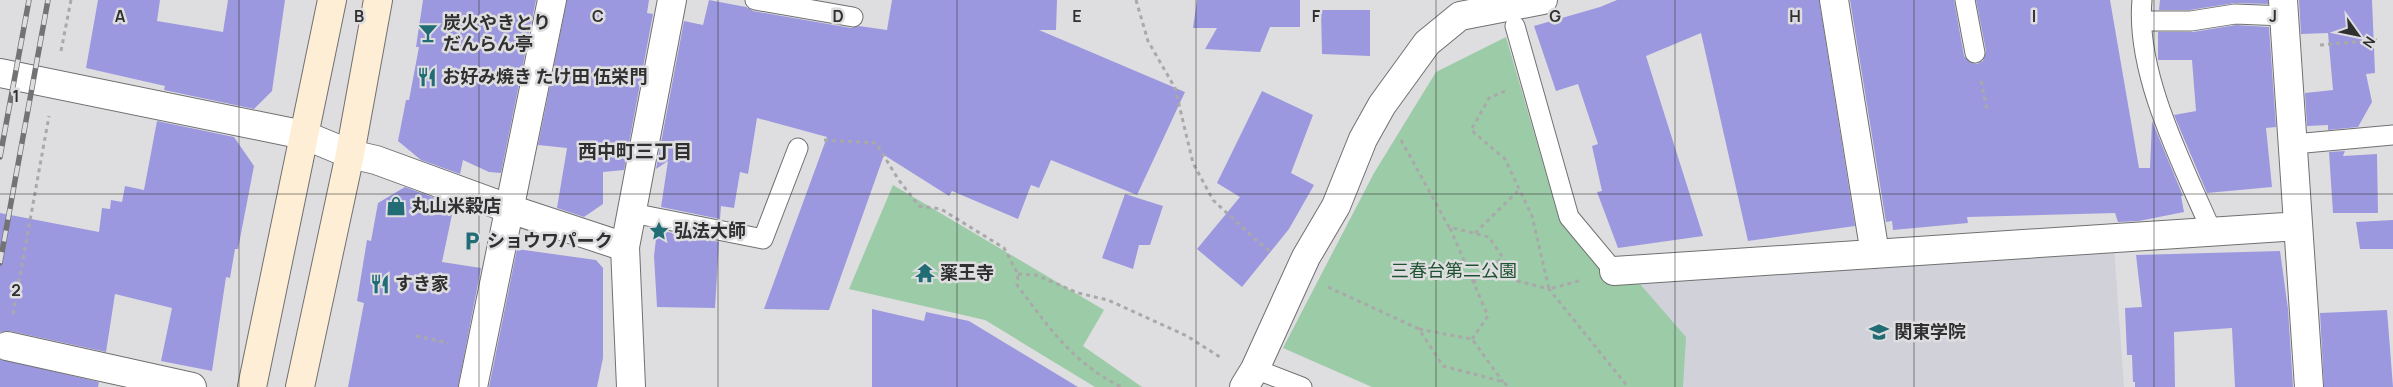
<svg xmlns="http://www.w3.org/2000/svg" width="2393" height="387" font-family="Manrope,'Noto Sans JP',sans-serif">
<rect width="100%" height="100%" fill="#dedee0"/>
<path fill="#d1d1da" d="M 2114,247 L 2124,387 L 1645,387 L 1633,276 Z"/>
<path fill="#9ccba7" d="M 1506,37 L 1560,222 L 1613,283 L 1633,276 L 1686,337 L 1683,387 L 1372,387 L 1283,348 L 1374,173 L 1436,72 Z
M 893,185 L 1104,310 L 1083,346 L 1142,387 L 1095,387 L 985,320 L 849,289 Z"/>
<path fill="#9c98df" d="M 98,0 L 160,0 L 157,21 L 223,32 L 228,0 L 285,0 L 272,91 L 254,109 L 164,90 L 165,86 L 86,68 Z
M 423,0 L 536,0 L 501,173 L 489,172 L 463,160 L 460,174 L 421,160 L 398,141 L 406,100 L 409,100 L 419,47 L 416,47 Z
M 567,0 L 649,0 L 647,13 L 653,14 L 624,170 L 603,172 L 603,204 L 584,217 L 557,208 L 567,148 L 538,145 Z
M 709,0 L 746,7 L 753,11 L 851,28 L 859,26 L 887,30 L 892,0 L 1057,0 L 1056,30 L 1039,30 L 1185,92 L 1137,195 L 1051,160 L 1039,188 L 1031,185 L 1018,219 L 952,191 L 949,196 L 884,155 L 829,310 L 764,309 L 827,137 L 757,118 L 748,174 L 740,172 L 734,208 L 721,206 L 720,219 L 661,207 L 668,161 L 656,169 L 684,21 L 703,25 Z
M 1197,0 L 1300,0 L 1300,27 L 1270,27 L 1260,52 L 1205,49 L 1217,28 L 1193,28 Z
M 1617,0 L 1819,0 L 1855,226 L 1748,241 L 1701,33 L 1646,56 L 1703,236 L 1618,248 L 1597,192 L 1602,191 L 1592,146 L 1598,144 L 1578,84 L 1556,91 L 1534,26 L 1600,7 Z
M 1850,0 L 1954,0 L 1964,56 L 1971,63 L 1977,64 L 1983,61 L 1986,51 L 1976,0 L 2110,0 L 2139,168 L 2150,168 L 2152,121 L 2183,196 L 2181,196 L 2184,212 L 2139,221 L 2118,222 L 2115,213 L 1967,217 L 1968,223 L 1893,230 L 1892,221 L 1886,222 Z
M 2160,0 L 2268,0 L 2268,4 L 2235,3 L 2190,10 L 2159,10 Z
M 2299,0 L 2372,0 L 2375,73 L 2366,74 L 2372,102 L 2358,127 L 2328,130 L 2328,125 L 2307,126 L 2305,93 L 2333,90 L 2328,33 L 2301,34 Z
M 1321,10 L 1370,10 L 1370,56 L 1322,54 Z
M 2236,25 L 2269,27 L 2276,127 L 2266,128 L 2272,187 L 2207,193 L 2174,115 L 2196,111 L 2192,60 L 2158,60 L 2158,32 L 2193,32 Z
M 1262,91 L 1313,115 L 1291,173 L 1314,185 L 1289,229 L 1242,287 L 1197,249 L 1240,197 L 1217,183 Z
M 157,121 L 234,137 L 254,166 L 238,249 L 235,249 L 230,278 L 226,277 L 212,371 L 161,361 L 172,308 L 115,294 L 106,352 L 10,331 L 0,332 L 0,213 L 99,232 L 102,208 L 110,209 L 111,200 L 122,202 L 125,186 L 144,190 Z
M 2345,151 L 2343,156 L 2377,154 L 2378,213 L 2333,213 L 2329,152 Z
M 405,187 L 454,205 L 442,262 L 481,268 L 458,387 L 348,387 L 364,303 L 357,301 L 367,240 L 371,241 L 378,203 Z
M 1125,194 L 1163,206 L 1150,245 L 1139,245 L 1133,269 L 1102,258 Z
M 2393,220 L 2393,249 L 2360,249 L 2356,222 Z
M 657,230 L 719,242 L 715,308 L 657,307 L 654,256 Z
M 517,249 L 596,260 L 603,268 L 603,358 L 597,387 L 489,387 Z
M 2280,251 L 2288,309 L 2293,387 L 2235,387 L 2232,328 L 2174,332 L 2175,387 L 2135,387 L 2135,382 L 2133,382 L 2132,355 L 2127,355 L 2125,308 L 2142,307 L 2136,255 Z
M 872,309 L 924,321 L 926,312 L 969,321 L 1078,387 L 872,387 Z
M 2387,310 L 2393,387 L 2324,387 L 2320,313 Z
M 0,359 L 99,382 L 98,387 L 0,387 Z"/>
<g fill="none" stroke-linecap="round" stroke-linejoin="round">
<defs>
<path id="lane" d="M 755,0 L 853,17
M 1965,0 L 1975,53
M 2142,0 C 2135,74 2183,165 2212,232
M 2142,21 L 2191,21 L 2235,14 L 2284,16
M 1515,26 L 1569,217 L 1614,271
M 2294,144 L 2393,135
M 632,213 L 763,239 L 798,148
M 1255,369 L 1302,387"/>
<path id="street" d="M 1834,0 L 1875,254
M 2283,0 L 2309,387
M 0,73 L 304,135 L 350,154 L 376,160 L 510,209 L 625,247
M 1614,271 L 2298,226
M 7,346 L 192,387
M 473,387 L 552,0
M 631,387 L 625,247 L 672,0
M 1244,387 L 1255,369 L 1306,257 L 1336,206 L 1363,139 L 1382,105 L 1427,43 L 1460,16 L 1543,0"/>
<path id="secondary" d="M 252,387 L 332,0
M 300,387 L 350,154 L 378,0"/>
</defs>
<use href="#lane" stroke="#707071" stroke-width="21"/>
<use href="#street" stroke="#707071" stroke-width="30"/>
<use href="#secondary" stroke="#707071" stroke-width="30"/>
<path stroke="#a9a9aa" stroke-width="3" stroke-dasharray="4 4" stroke-linecap="butt" d="M 1136,0 L 1148,41 L 1175,88 L 1193,163 L 1213,200 L 1256,240 L 1271,252
M 2320,45 L 2377,40
M 61,51 L 71,0
M 1981,81 L 1987,110
M 1505,91 L 1489,98 L 1471,130 L 1505,159 L 1532,216 L 1549,289 L 1582,280
M 824,140 L 876,143 L 898,179 L 919,206 L 941,209 L 1004,248 L 1018,274 L 1017,285 C 1050,329 1071,361 1121,387
M 1401,140 L 1449,227 L 1489,237 L 1518,281 L 1549,289 L 1628,387
M 1450,228 L 1488,316 L 1472,339
M 1475,233 L 1519,190
M 1018,274 L 1036,275 L 1078,293 L 1108,300 L 1187,336 L 1223,359
M 1473,283 L 1503,257
M 1328,287 L 1419,329 L 1443,366 L 1504,382 L 1508,387
M 13,314 L 49,116
M 1419,329 L 1472,339 L 1503,382
M 416,336 L 448,343"/>
<use href="#lane" stroke="#fff" stroke-width="19"/>
<use href="#street" stroke="#fff" stroke-width="28"/>
<use href="#secondary" stroke="#feeed6" stroke-width="28"/>
<defs>
<path id="rail" d="M 0,157 L 29,0
M 0,263 L 48,0"/>
</defs>
<use href="#rail" stroke="#737375" stroke-width="5.5"/>
<use href="#rail" stroke="#dedee0" stroke-width="4" stroke-dasharray="11" stroke-linecap="butt"/>
</g>
<path fill="none" stroke="#303031" stroke-width="1" stroke-opacity="0.55" d="M 239,0 L 239,387M 479,0 L 479,387M 718,0 L 718,387M 957,0 L 957,387M 1196,0 L 1196,387M 1436,0 L 1436,387M 1675,0 L 1675,387M 1914,0 L 1914,387M 2154,0 L 2154,387M 0,194 L 2393,194"/>
<defs>
<symbol id="bar-bare" viewBox="-9 -9 18 18"><path d="M-6-5H6L.8 .8V4.5H3.5V6h-7V4.5H-.8V.8Z" fill="#226d75" stroke="#dedee0" stroke-width="2.5" paint-order="stroke"/></symbol>
<symbol id="restaurant-bare" viewBox="-9 -9 18 18"><path d="M-5-6h1v4h1v-4h1v4h1v-4h1v5L-1.5 .5V6h-2V.5L-5-1ZM5-6V6H3V1.5H1.5Q1.5-4 5-6Z" fill="#226d75" stroke="#dedee0" stroke-width="2.5" paint-order="stroke"/></symbol>
<symbol id="shop-bare" viewBox="-9 -9 18 18"><path d="M-5-2.5h2.3a2.7 3.5 0 0 1 5.4 0H5L5.5 6h-11ZM-1.5-2.5h3a1.5 2.3 0 0 0-3 0Z" fill="#226d75" stroke="#dedee0" stroke-width="2.5" paint-order="stroke"/></symbol>
<symbol id="sight-bare" viewBox="-9 -9 18 18"><path d="M0-6L1.8-2.2L6-1.7L2.9 1.2L3.7 5.4L0 3.3L-3.7 5.4L-2.9 1.2L-6-1.7L-1.8-2.2Z" fill="#226d75" stroke="#dedee0" stroke-width="2.5" paint-order="stroke"/></symbol>
<symbol id="parking-bare" viewBox="-9 -9 18 18"><path d="M-3.5-5.5H1a3.5 3.5 0 0 1 0 7H-1V5.5H-3.5ZM-1-3.4V-.6H.8a1.4 1.4 0 0 0 0-2.8Z" fill="#226d75" stroke="#dedee0" stroke-width="2.5" paint-order="stroke"/></symbol>
<symbol id="temple-bare" viewBox="-9 -9 18 18"><path d="M0-6L5-2H3V0L6.5 2.5H4V6H1.5V3h-3V6H-4V2.5H-6.5L-3 0V-2H-5Z" fill="#226d75" stroke="#dedee0" stroke-width="2.5" paint-order="stroke"/></symbol>
<symbol id="school-bare" viewBox="-9 -9 18 18"><path d="M0-5L7-2L0 1L-7-2ZM-4 1L0 2.5L4 1V4Q0 6-4 4Z" fill="#226d75" stroke="#dedee0" stroke-width="2.5" paint-order="stroke"/></symbol>
</defs>
<g fill-rule="evenodd">
<use href="#bar-bare" x="414" y="19" width="28" height="28"/>
<use href="#restaurant-bare" x="413" y="63" width="28" height="28"/>
<use href="#shop-bare" x="382" y="192" width="28" height="28"/>
<use href="#sight-bare" x="645" y="217" width="28" height="28"/>
<use href="#parking-bare" x="458" y="227" width="28" height="28"/>
<use href="#temple-bare" x="911" y="259" width="28" height="28"/>
<use href="#restaurant-bare" x="366" y="270" width="28" height="28"/>
<use href="#school-bare" x="1865" y="318" width="28" height="28"/>
</g>
<g text-anchor="middle" stroke-width="5" stroke-linejoin="round" paint-order="stroke">
<g font-size="18" font-weight="bold" fill="#303031" stroke="#dedee0" text-anchor="start">
<text x="443" y="29">炭火やきとり<tspan x="443" dy="21">だんらん亭</tspan></text>
<text x="442" y="83">お好み焼き たけ田 伍栄門</text>
<text x="411" y="212">丸山米穀店</text>
<text x="674" y="237">弘法大師</text>
<text x="487" y="247">ショウワパーク</text>
<text x="940" y="279">薬王寺</text>
<text x="395" y="290">すき家</text>
<text x="1894" y="338">関東学院</text>
</g>
<g font-size="18" fill="#1f5230" stroke="#dedee0">
<text x="1454" y="277">三春台第二公園</text>
</g>
<g font-size="19" font-weight="bold" fill="#303031" stroke="#dedee0">
<text x="635" y="158">西中町三丁目</text>
</g>
</g>
<g font-size="16" text-anchor="middle" font-weight="bold" fill="#303031" stroke="#dedee0" stroke-width="5" stroke-linejoin="round" paint-order="stroke">
<text x="120" y="22">A</text>
<text x="359" y="22">B</text>
<text x="598" y="22">C</text>
<text x="838" y="22">D</text>
<text x="1077" y="22">E</text>
<text x="1316" y="22">F</text>
<text x="1555" y="22">G</text>
<text x="1795" y="22">H</text>
<text x="2034" y="22">I</text>
<text x="2273" y="22">J</text>
<text x="16" y="102">1</text>
<text x="16" y="296">2</text>
</g>
<g transform="translate(2358 35) rotate(123)" stroke="#dedee0" stroke-width="4" paint-order="stroke">
<path d="M0-4L9 19L0 12L-9 19Z" fill="#303031"/>
<text y="-8" font-size="14" font-weight="bold" text-anchor="middle" fill="#303031">N</text>
</g>
</svg>
